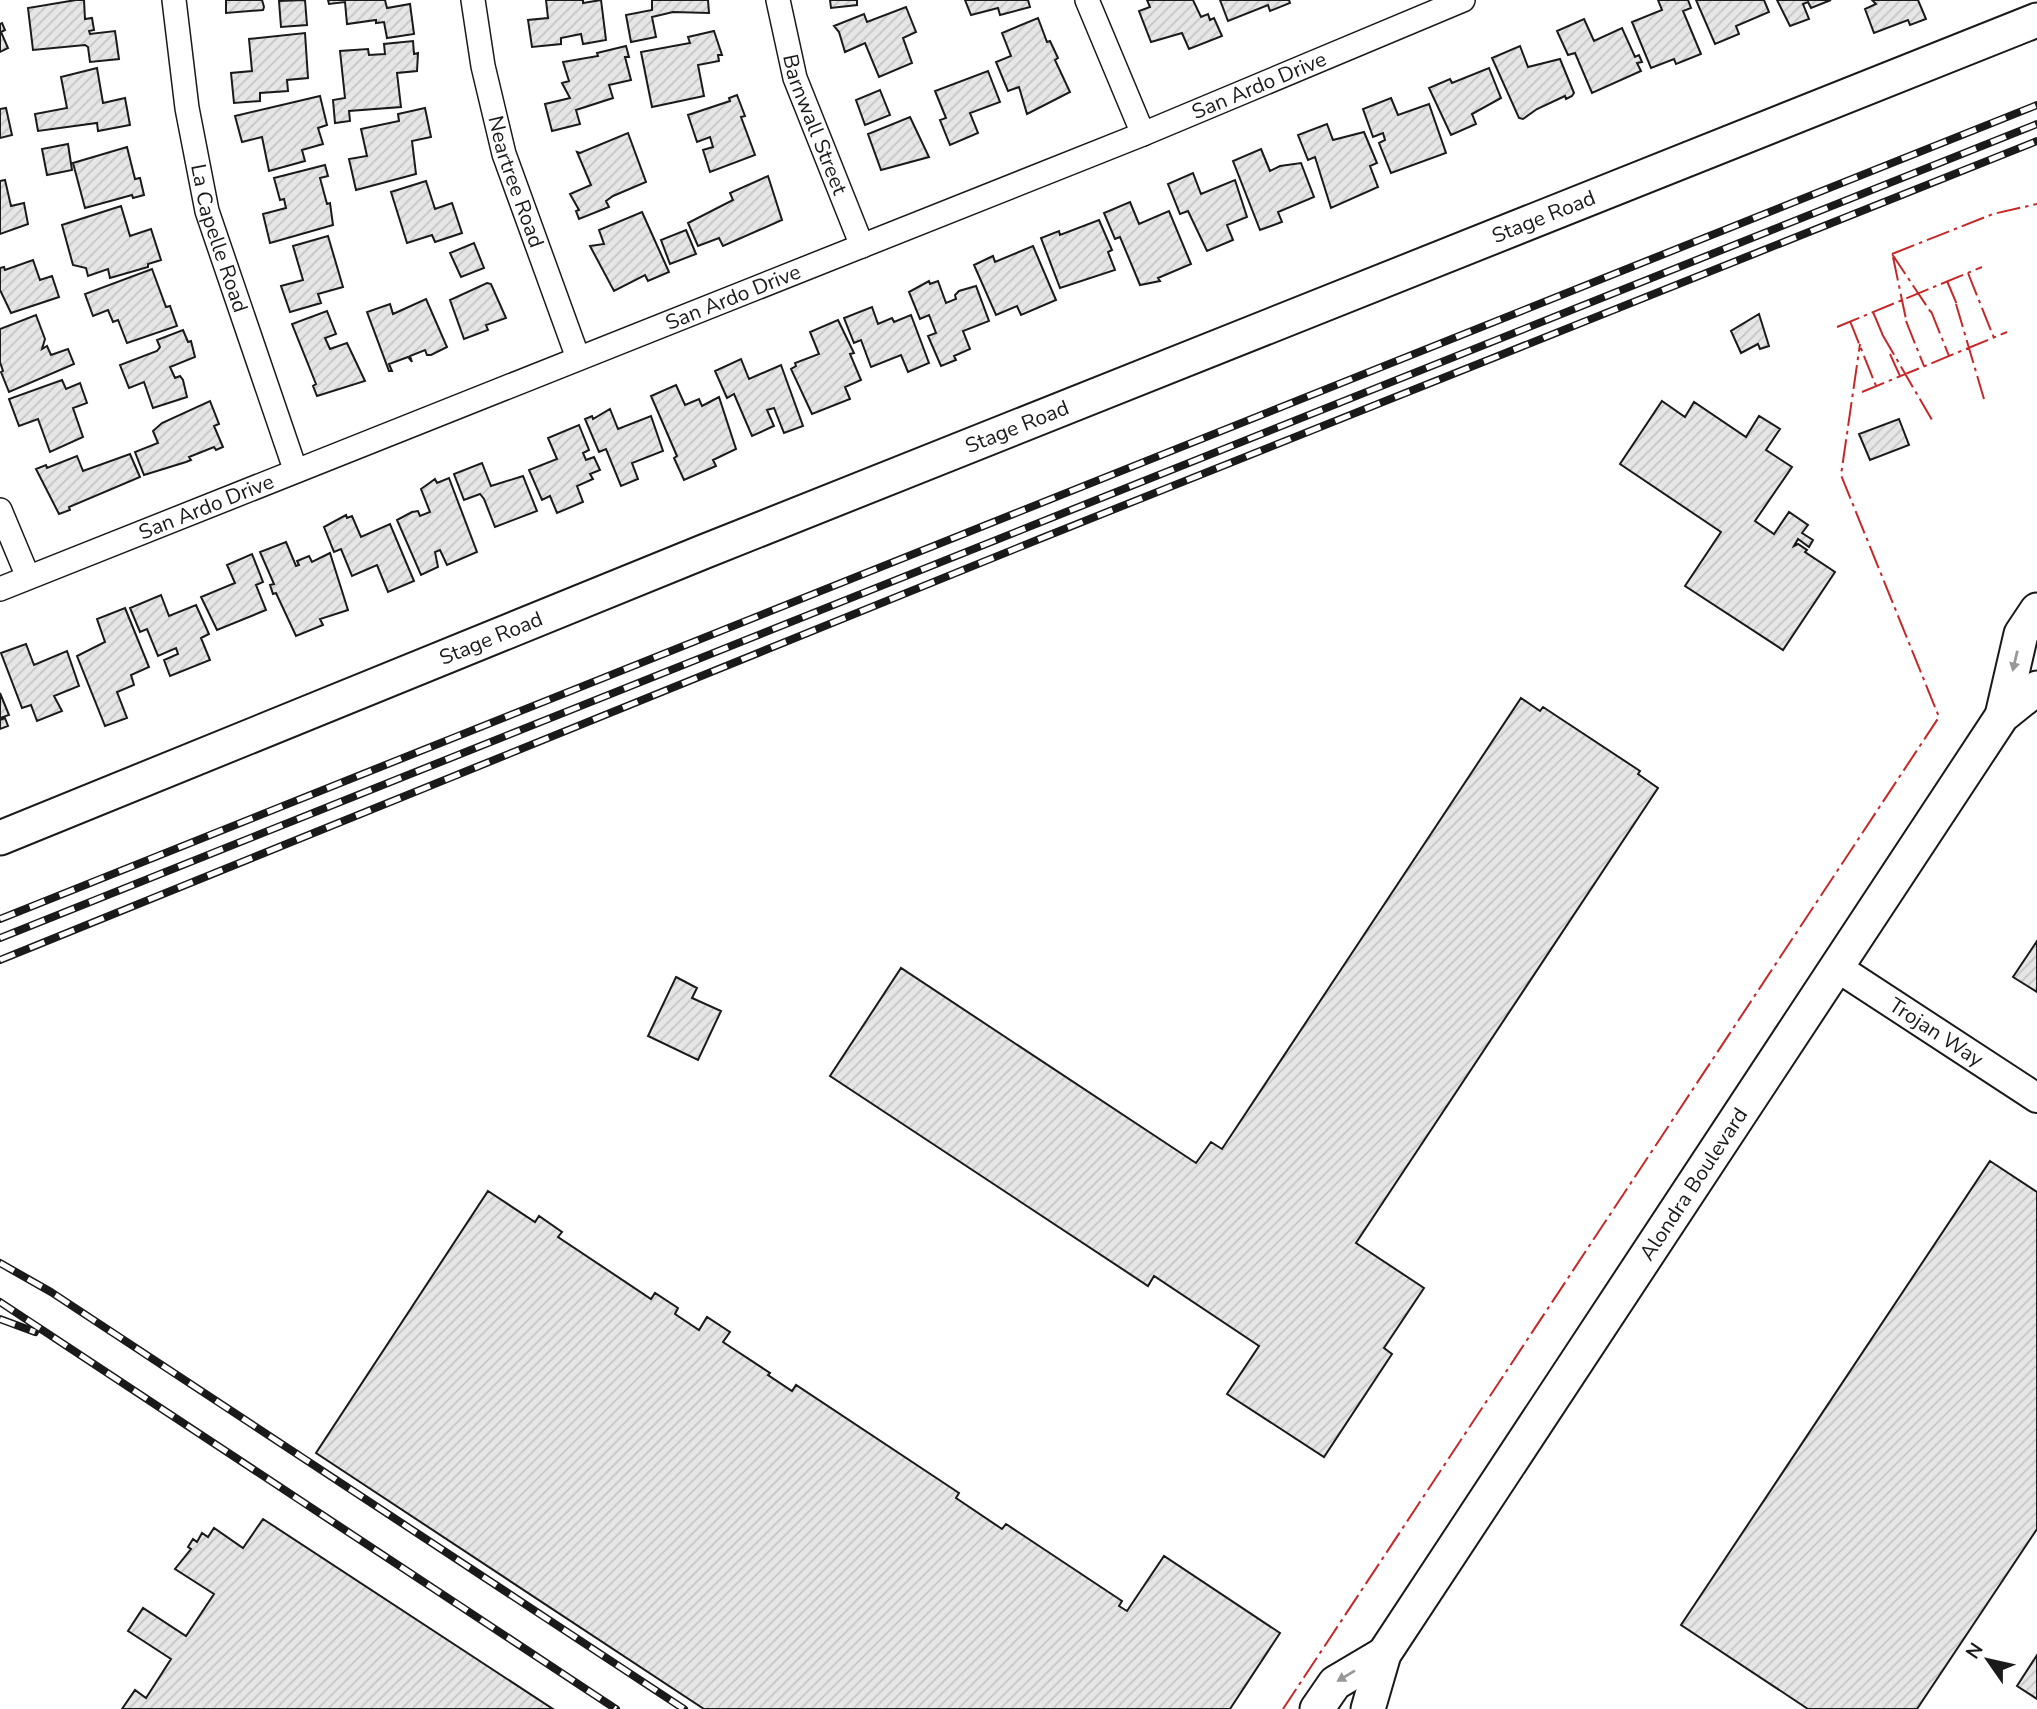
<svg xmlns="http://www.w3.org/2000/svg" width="2037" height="1709" font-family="'Nunito Sans',sans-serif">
<defs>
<pattern id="building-hatch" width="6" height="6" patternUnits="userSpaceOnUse" patternTransform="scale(1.75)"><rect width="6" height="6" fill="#e6e6e6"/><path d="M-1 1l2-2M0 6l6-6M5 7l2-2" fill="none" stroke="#c5c5c5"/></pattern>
</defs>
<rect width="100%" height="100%" fill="#fff"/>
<path fill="url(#building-hatch)" stroke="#1a1a1a" stroke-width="2" d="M 76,0 L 84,0 L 85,19 L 92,18 L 94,30 L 89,31 L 90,34 L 115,31 L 119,59 L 90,62 L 88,47 L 85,45 L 33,50 L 28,8 Z
M 226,0 L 262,0 L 264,7 L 263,10 L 226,13 Z
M 305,0 L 307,25 L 281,27 L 279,1 Z
M 328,0 L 385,0 L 387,8 L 410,4 L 414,34 L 387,38 L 384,22 L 376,23 L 376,20 L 347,24 L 345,2 L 329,4 Z
M 546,0 L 583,0 L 583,3 L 601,0 L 606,40 L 583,44 L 581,34 L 561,38 L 561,44 L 532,47 L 528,20 L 548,18 Z
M 652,0 L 708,0 L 709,13 L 673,12 L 652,17 L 656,37 L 631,42 L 626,15 L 652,10 Z
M 830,0 L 857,0 L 857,5 L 831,8 Z
M 965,0 L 1028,0 L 1030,7 L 1000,15 L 998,8 L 971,15 Z
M 1147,0 L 1193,0 L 1201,17 L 1208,14 L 1210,20 L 1214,18 L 1222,36 L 1189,49 L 1182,33 L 1151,42 L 1139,11 L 1150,7 Z
M 1220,0 L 1289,0 L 1290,3 L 1270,11 L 1268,5 L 1228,21 Z
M 1658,0 L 1688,0 L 1691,8 L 1683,11 L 1701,54 L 1676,64 L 1674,59 L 1651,68 L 1632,22 L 1662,10 Z
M 1696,0 L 1764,0 L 1769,12 L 1736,26 L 1739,34 L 1715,44 Z
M 1777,0 L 1831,0 L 1811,8 L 1808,2 L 1803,4 L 1809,19 L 1790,26 Z
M 1872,0 L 1918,0 L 1926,19 L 1910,25 L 1908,20 L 1874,33 L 1865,9 L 1876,4 Z
M 906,7 L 916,32 L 903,38 L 912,63 L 879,77 L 865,43 L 845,52 L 839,32 L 834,26 L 864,14 L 867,22 Z
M 1038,18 L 1047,42 L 1050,41 L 1058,58 L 1055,60 L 1070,92 L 1027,114 L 1019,87 L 1008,91 L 996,62 L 1011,56 L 1002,33 Z
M 1584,19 L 1594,41 L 1622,28 L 1635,57 L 1639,55 L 1642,62 L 1637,63 L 1641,71 L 1592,93 L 1575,53 L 1568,55 L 1557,31 Z
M 2,23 L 5,30 L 1,32 L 8,48 L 0,52 L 0,24 Z
M 714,31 L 722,55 L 718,55 L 719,61 L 698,65 L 704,96 L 652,107 L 641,52 L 690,43 L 688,37 Z
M 305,33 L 308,78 L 287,80 L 288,91 L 260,93 L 260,101 L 234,103 L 231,73 L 252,71 L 249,39 Z
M 413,41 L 414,54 L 418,53 L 417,71 L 397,73 L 401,107 L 349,111 L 350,121 L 335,123 L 333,100 L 345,98 L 340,51 L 368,49 L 369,55 L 385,54 L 384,44 Z
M 626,46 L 629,57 L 625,57 L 631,80 L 609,85 L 613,98 L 576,110 L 580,124 L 552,131 L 545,104 L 570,98 L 562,83 L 569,81 L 563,62 L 598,56 L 597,53 Z
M 1520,46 L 1528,67 L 1560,59 L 1574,93 L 1572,96 L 1566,99 L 1565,96 L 1537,109 L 1523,119 L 1519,118 L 1492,58 Z
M 97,68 L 103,103 L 125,98 L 130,125 L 98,131 L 97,123 L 38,131 L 35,114 L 67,108 L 61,77 Z
M 1489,68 L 1501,98 L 1472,114 L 1476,124 L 1451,135 L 1429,88 L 1450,79 L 1452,83 Z
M 988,71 L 1000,102 L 970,113 L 978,133 L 950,145 L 940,120 L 946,118 L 935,91 Z
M 880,90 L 890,115 L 865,125 L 856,100 Z
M 737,95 L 745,116 L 741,117 L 755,155 L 710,172 L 703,150 L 713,147 L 710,137 L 697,142 L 688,115 L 730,101 L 729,98 Z
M 320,96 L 327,125 L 318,128 L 323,144 L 302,150 L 305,161 L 269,171 L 262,137 L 242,142 L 235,116 Z
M 1391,98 L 1398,115 L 1429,104 L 1446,153 L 1391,173 L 1379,143 L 1385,140 L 1383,133 L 1373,137 L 1363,109 Z
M 6,108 L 12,135 L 0,138 L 0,109 Z
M 425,108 L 431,137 L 412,141 L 416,174 L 356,190 L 349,159 L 367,156 L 361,129 L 399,121 L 398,114 Z
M 910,117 L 929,157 L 881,170 L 868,134 Z
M 1327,124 L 1333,140 L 1364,132 L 1377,163 L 1370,166 L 1378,187 L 1331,208 L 1315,157 L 1308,160 L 1298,135 Z
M 628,133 L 646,182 L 613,196 L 606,201 L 609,207 L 579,219 L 576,211 L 579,210 L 570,194 L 591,185 L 577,152 L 580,153 Z
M 68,144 L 72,170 L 47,175 L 42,149 Z
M 127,147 L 135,179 L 140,178 L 144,195 L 133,198 L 132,195 L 85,208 L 73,163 Z
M 1261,149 L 1270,171 L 1280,166 L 1301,163 L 1314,197 L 1278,212 L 1282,222 L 1260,230 L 1233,161 Z
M 325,165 L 328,176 L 320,178 L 327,204 L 330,203 L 333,225 L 270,243 L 263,214 L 286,208 L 284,199 L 280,200 L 274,178 Z
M 1193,173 L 1201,194 L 1235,180 L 1247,217 L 1227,225 L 1233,240 L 1207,251 L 1188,211 L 1180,214 L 1168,184 Z
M 768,176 L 782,220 L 723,246 L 719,238 L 698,246 L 688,223 L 733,200 L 730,193 Z
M 5,180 L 11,206 L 24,203 L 28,224 L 0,234 L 0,181 Z
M 426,181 L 435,209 L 452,203 L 462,233 L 435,242 L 432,235 L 407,243 L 391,192 Z
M 1130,202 L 1139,224 L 1169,211 L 1191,264 L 1158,278 L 1160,281 L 1140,285 L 1120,237 L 1115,239 L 1104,213 Z
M 121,206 L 130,236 L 151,229 L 161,260 L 148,264 L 148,267 L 110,278 L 108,269 L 88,276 L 86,268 L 73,265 L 62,225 Z
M 642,212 L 669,272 L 648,281 L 645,275 L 614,291 L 590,246 L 604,244 L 599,230 Z
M 1099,220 L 1112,250 L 1108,252 L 1115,270 L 1060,288 L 1041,238 L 1059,231 L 1060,235 Z
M 686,230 L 696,254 L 670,264 L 661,240 Z
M 328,236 L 343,287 L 318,294 L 321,303 L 290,312 L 281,286 L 303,280 L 293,246 Z
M 474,243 L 484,268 L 461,277 L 450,253 Z
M 1033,246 L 1056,300 L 1021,315 L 1017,306 L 996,315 L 974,265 L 993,256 L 995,262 Z
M 33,260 L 40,280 L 52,276 L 59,297 L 11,313 L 0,290 L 0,268 L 4,267 L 5,270 Z
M 152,269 L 166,307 L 170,306 L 177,326 L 127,343 L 118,320 L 113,322 L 108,310 L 93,316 L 85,294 Z
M 929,281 L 930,284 L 938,281 L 946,303 L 956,299 L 955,295 L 959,291 L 976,286 L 989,321 L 963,331 L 970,349 L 954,356 L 956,360 L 941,366 L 928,336 L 936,333 L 929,315 L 920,319 L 909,292 Z
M 487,283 L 491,284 L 506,318 L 486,325 L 488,330 L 464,339 L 450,300 Z
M 426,299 L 447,347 L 431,355 L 427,355 L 425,350 L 410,356 L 412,362 L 408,357 L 389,364 L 392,371 L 389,371 L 367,312 L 390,304 L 393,314 Z
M 872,307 L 878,324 L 892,318 L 894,322 L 911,315 L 929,363 L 908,372 L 901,355 L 871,367 L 861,340 L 854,343 L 844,318 Z
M 327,311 L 336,334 L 325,338 L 330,349 L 347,343 L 365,381 L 317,396 L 313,386 L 316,384 L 292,324 Z
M 1759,314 L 1769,346 L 1760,349 L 1758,344 L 1741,353 L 1731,331 Z
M 36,315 L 45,339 L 42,349 L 47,346 L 51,355 L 68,349 L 74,364 L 9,392 L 1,372 L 3,371 L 0,362 L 0,329 Z
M 838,320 L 854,353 L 850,354 L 861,380 L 845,387 L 850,399 L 812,414 L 791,369 L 796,366 L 795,363 L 819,354 L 810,332 Z
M 183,330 L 188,342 L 191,341 L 195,357 L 170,367 L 175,378 L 180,376 L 183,380 L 187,397 L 153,408 L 144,382 L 129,388 L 120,365 L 157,351 L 160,347 L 157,340 Z
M 741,359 L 749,379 L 781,365 L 803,426 L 784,433 L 774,408 L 767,410 L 774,426 L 752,436 L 734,394 L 727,398 L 715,371 Z
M 62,380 L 66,389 L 80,383 L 87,403 L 73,408 L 83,437 L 50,452 L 38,419 L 19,426 L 9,399 Z
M 676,385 L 685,405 L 699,399 L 702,406 L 719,397 L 736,449 L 713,460 L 716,466 L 684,480 L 674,458 L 677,456 L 651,396 Z
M 210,401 L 219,424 L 214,426 L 223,447 L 216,450 L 214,447 L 189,457 L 191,460 L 186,462 L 144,475 L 135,452 L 158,443 L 153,431 L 162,423 Z
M 1662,401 L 1685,417 L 1694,402 L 1746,437 L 1759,416 L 1780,429 L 1766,450 L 1792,467 L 1755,521 L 1774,534 L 1789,512 L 1808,525 L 1802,533 L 1813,540 L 1809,547 L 1798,539 L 1794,546 L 1798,544 L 1807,550 L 1805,552 L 1835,572 L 1783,650 L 1685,586 L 1721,532 L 1620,464 Z
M 610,409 L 618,429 L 651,416 L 663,451 L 632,463 L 638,479 L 621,486 L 606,449 L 599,452 L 585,419 L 592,416 L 593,419 Z
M 1899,419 L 1909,445 L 1870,460 L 1859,434 Z
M 579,425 L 589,450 L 583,453 L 586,460 L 594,457 L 600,470 L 590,474 L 593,479 L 577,486 L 583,502 L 557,513 L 550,496 L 542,500 L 529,470 L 557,459 L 548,438 Z
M 130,454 L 140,477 L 69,507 L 70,510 L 59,514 L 36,469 L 46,465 L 47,468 L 77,456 L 83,471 Z
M 482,463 L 491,486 L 523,476 L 537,511 L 495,527 L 484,499 L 480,494 L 464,500 L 454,474 Z
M 449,478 L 477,552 L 447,565 L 440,550 L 435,552 L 438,567 L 421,575 L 397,520 L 412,512 L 418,511 L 420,516 L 430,512 L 421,489 L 435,479 L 437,483 Z
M 346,515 L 347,518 L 352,516 L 361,537 L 390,524 L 414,581 L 388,592 L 377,565 L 352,576 L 341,549 L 334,552 L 324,527 Z
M 286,542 L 296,566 L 299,565 L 297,561 L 309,556 L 312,562 L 330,553 L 348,610 L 320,619 L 323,625 L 296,636 L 276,593 L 273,594 L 270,585 L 274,584 L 260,552 Z
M 252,554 L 263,582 L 256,585 L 266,610 L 217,630 L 201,597 L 235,583 L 227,565 Z
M 161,595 L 169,616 L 196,605 L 209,634 L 201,638 L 210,660 L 170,676 L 164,660 L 178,654 L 176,648 L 158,656 L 147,629 L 140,632 L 130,608 Z
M 125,608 L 149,667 L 131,675 L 134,685 L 117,692 L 127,718 L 105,726 L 77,656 L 105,642 L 97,619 Z
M 26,644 L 34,665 L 67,651 L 79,686 L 54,696 L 62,711 L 37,721 L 31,705 L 22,708 L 1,653 Z
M 0,693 L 9,715 L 0,718 Z
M 1521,698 L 1540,711 L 1543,707 L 1640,771 L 1638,774 L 1658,788 L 1356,1243 L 1424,1288 L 1384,1348 L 1392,1354 L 1324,1457 L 1227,1394 L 1259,1346 L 1154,1276 L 1148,1286 L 830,1076 L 901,968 L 1196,1163 L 1211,1142 L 1222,1149 Z
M 5,718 L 8,726 L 0,729 L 0,720 Z
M 2037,941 L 2037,992 L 2013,977 Z
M 676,977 L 697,988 L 692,998 L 721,1011 L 698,1060 L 648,1036 Z
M 1990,1161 L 2037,1192 L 2037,1529 L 1917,1709 L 1808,1709 L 1681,1625 Z
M 488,1191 L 535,1222 L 539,1216 L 562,1232 L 558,1237 L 651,1299 L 655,1293 L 678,1308 L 675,1314 L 699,1330 L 707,1317 L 730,1332 L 723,1342 L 770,1373 L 768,1375 L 792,1391 L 796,1385 L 959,1493 L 956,1498 L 1002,1529 L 1006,1524 L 1122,1601 L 1119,1606 L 1127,1611 L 1164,1556 L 1280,1633 L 1230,1709 L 704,1709 L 316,1453 Z
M 263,1519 L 553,1709 L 122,1709 L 135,1690 L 146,1698 L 171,1659 L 128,1631 L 143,1608 L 186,1636 L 214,1594 L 175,1569 L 191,1549 L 188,1547 L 193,1539 L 197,1542 L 202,1533 L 208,1537 L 214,1528 L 243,1548 Z
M 2037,1655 L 2037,1699 L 2017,1686 Z"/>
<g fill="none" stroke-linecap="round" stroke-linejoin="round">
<defs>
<g id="minor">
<path id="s1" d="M 174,0 L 187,108 L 207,211 L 295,469"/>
<path id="s2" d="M 473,0 L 483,66 L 504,154 L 578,358"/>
<path id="s3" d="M 778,0 L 795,78 L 862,246"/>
<path d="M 1087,0 L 1143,134"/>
<path d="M 0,510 L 28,577"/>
<path id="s4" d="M 0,589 L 1143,134 L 1463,0"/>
</g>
<g id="tertiary">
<path id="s5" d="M 1835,966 L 2037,1098"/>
</g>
<g id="secondary">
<path d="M 2002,716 L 2021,634 L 2037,610"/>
<path id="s6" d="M 0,838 L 703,552 L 2037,20"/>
<path d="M 1317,1709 L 1335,1683 L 1384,1654"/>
<path id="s7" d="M 1368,1709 L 1384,1654 L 2002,716 L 2037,688"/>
</g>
</defs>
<use href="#minor" stroke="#1a1a1a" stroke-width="26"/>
<use href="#tertiary" stroke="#1a1a1a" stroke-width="32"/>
<use href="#secondary" stroke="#1a1a1a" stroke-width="37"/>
<use href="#minor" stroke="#fff" stroke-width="23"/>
<use href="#tertiary" stroke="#fff" stroke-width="28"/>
<use href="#secondary" stroke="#fff" stroke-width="33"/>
<defs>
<path id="rail" d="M 0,919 L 2037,105
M 0,938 L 2037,124
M 0,960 L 1042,538 L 2037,141
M 0,1263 L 51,1292 L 684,1709
M 0,1302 L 616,1709
M 0,1319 L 35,1332"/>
</defs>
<use href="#rail" stroke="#1a1a1a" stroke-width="8"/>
<use href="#rail" stroke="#fff" stroke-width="5" stroke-dasharray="16" stroke-linecap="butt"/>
<path stroke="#c62828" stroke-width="2" stroke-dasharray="24 5 3.5 5" stroke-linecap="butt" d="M 1892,254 L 1993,214 L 2037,204
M 1892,254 L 1932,314
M 1893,257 L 1907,324
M 1968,273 L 1994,338
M 1947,281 L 1958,307
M 1956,304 L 1984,399
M 1931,311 L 1949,356
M 1873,312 L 1884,338
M 1850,321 L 1876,386
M 1906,321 L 1924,366
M 1837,327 L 1982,267
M 1882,334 L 1932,420
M 1890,354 L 1900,376
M 1862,392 L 2007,332
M 1283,1709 L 1939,717 L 1841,475 L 1860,344"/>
</g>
<defs><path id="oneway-solid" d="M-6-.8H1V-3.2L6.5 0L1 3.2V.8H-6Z" transform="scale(1.75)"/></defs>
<g fill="#989898">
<use href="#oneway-solid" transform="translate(2015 661) rotate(103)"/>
<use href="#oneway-solid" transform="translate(1346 1676) rotate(149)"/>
</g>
<g text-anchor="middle" stroke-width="5" stroke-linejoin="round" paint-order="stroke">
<g font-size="21" fill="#1a1a1a" stroke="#fff">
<text dy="7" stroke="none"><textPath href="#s4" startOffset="1356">San Ardo Drive</textPath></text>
<text dy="7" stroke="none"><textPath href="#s3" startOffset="130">Barnwall Street</textPath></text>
<text dy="7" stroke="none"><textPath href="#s2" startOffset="187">Neartree Road</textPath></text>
<text dy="7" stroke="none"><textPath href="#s6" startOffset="1664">Stage Road</textPath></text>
<text dy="7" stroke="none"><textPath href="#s1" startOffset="243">La Capelle Road</textPath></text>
<text dy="7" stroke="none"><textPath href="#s4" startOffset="789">San Ardo Drive</textPath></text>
<text dy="7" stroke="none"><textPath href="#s6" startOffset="1097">Stage Road</textPath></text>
<text dy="7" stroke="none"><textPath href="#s4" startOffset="222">San Ardo Drive</textPath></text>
<text dy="7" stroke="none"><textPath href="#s6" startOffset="530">Stage Road</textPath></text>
<text dy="7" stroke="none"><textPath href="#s5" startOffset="121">Trojan Way</textPath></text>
<text dy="7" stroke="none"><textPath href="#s7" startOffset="620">Alondra Boulevard</textPath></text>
</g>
</g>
<g transform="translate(1988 1660) rotate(304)" stroke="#ffffff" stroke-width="5" paint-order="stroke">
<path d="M0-5L12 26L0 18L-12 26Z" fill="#1a1a1a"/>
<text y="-10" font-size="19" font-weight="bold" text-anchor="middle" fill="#1a1a1a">N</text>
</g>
</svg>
